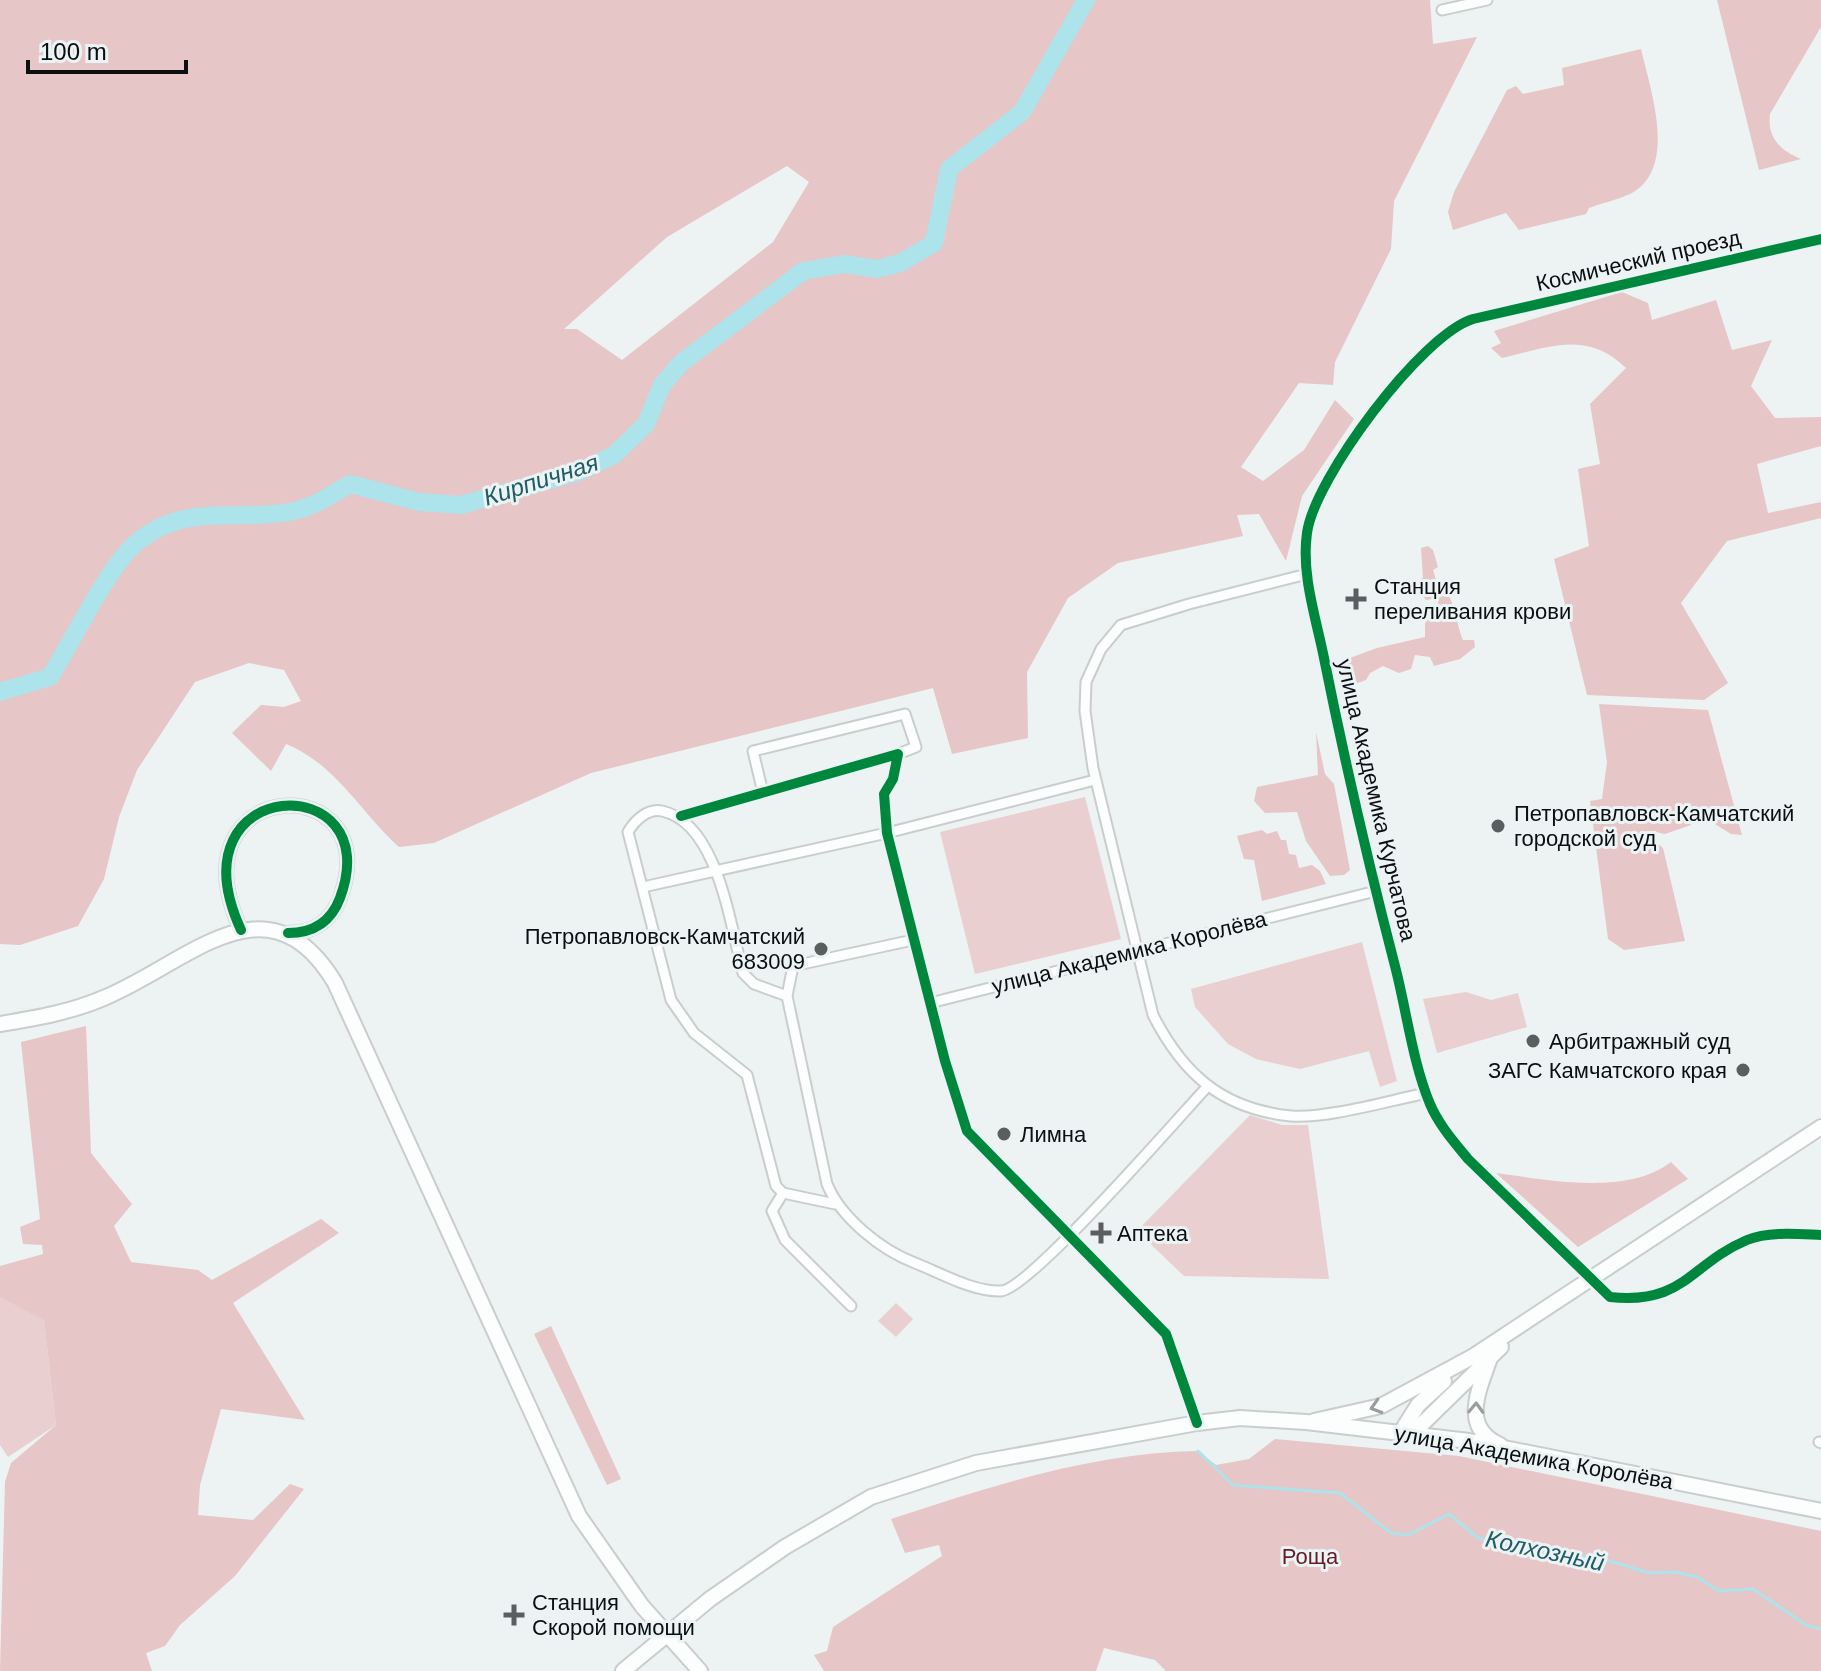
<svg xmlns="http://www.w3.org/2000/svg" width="1821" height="1671" font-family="Arial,sans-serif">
<rect width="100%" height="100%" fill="#edf2f3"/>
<path fill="#e9cfcf" d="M 1085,797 L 1121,939 L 975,974 L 940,832 Z
M 1362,942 L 1397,1081 L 1380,1087 L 1369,1051 L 1300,1069 L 1256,1059 L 1228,1044 L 1195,1007 L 1191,989 Z
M 1466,992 L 1491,1000 L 1518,993 L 1527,1027 L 1437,1053 L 1423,999 Z
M 1250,1115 L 1282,1125 L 1308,1125 L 1329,1279 L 1184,1276 L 1137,1231 Z
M 0,1293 L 44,1319 L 56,1425 L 8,1457 L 0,1445 Z
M 896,1303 L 913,1319 L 896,1337 L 878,1321 Z"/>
<path fill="#e6c6c7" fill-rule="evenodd" d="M 0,0 L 1430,0 L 1433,44 L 1477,37 L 1394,201 L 1391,249 L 1335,362 L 1333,385 L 1299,383 L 1241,467 L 1263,481 L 1304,450 L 1335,400 L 1354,419 L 1302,496 L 1286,561 L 1259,514 L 1237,515 L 1243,536 L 1118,563 L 1068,598 L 1027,672 L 1028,738 L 952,754 L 933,688 L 591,773 L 434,843 L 399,847 C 361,813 336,764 286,744 L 271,771 L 232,733 L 261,705 L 284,707 L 301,701 L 284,670 L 249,663 L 195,682 L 137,770 L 119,817 L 104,879 L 78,926 L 20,945 L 0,944 ZM 787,166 L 809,182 L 773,242 L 622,360 L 577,329 L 564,329 L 667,237 Z
M 1717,0 L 1821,0 L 1821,27 L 1770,114 C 1767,138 1780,150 1801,159 L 1759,170 Z
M 1641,49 C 1650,89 1679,169 1630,194 C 1617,200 1602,203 1589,208 L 1586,214 L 1519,230 L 1506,213 L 1453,230 L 1448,212 L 1454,192 L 1507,90 L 1516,86 L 1523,94 L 1564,85 L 1562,68 Z
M 1622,292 L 1648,303 L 1652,320 L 1716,300 L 1732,350 L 1772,340 L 1751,386 L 1775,418 L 1821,417 L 1821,446 L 1757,464 L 1768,513 L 1821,502 L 1821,518 L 1727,541 L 1681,603 L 1728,683 L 1704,700 L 1587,695 L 1554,559 L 1589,546 L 1578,469 L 1600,464 L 1590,404 L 1626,368 C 1587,330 1549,347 1502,358 L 1491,348 L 1501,343 L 1494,331 Z
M 1428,546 L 1433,550 L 1438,567 L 1433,570 L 1438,587 L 1443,585 C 1454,599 1456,623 1463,640 L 1474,640 L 1475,647 L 1460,659 L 1434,666 L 1430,657 L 1415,655 L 1411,669 L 1399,673 L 1383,666 L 1370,673 L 1366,680 L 1352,685 L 1347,659 L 1377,648 L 1425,637 L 1425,623 L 1438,609 L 1438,598 L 1426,600 L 1419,591 L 1418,580 L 1423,578 L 1421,548 Z
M 1599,704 L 1708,710 L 1742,835 L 1731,834 L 1702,816 L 1688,820 L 1691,825 L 1665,834 L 1651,831 L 1646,834 L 1663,848 L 1685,941 L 1624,950 L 1608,939 L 1590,801 L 1602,799 L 1607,762 Z
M 1316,732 L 1325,774 L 1334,784 L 1350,870 L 1344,875 L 1330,876 L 1306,841 L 1297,812 L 1265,813 L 1254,801 L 1257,787 L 1318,775 Z
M 1262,830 L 1267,834 L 1277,831 L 1281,840 L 1286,840 L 1289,854 L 1296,855 L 1299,868 L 1312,865 L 1320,871 L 1326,884 L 1262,901 L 1254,860 L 1244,859 L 1237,836 Z
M 86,1026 L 91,1153 L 132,1204 L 114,1226 L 131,1262 L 198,1270 L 212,1280 L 321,1219 L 339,1233 L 233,1303 L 305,1420 L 221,1409 L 200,1485 L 198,1515 L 253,1520 L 290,1484 L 304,1489 L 235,1576 L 180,1625 L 165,1646 L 146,1653 L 152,1671 L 0,1671 L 5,1482 L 11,1463 L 56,1425 L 44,1320 L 0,1297 L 0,1266 L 43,1254 L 42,1245 L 23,1244 L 20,1227 L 40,1219 L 21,1042 Z
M 1671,1162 L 1688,1179 L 1578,1247 L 1496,1173 C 1549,1180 1627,1196 1671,1162 Z
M 551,1326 L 621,1479 L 607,1485 L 534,1334 Z
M 1275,1439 L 1459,1456 L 1821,1531 L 1821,1671 L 1166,1671 L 1155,1660 L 1104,1648 L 1096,1671 L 824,1671 L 814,1655 L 827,1651 L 833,1627 L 942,1556 L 939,1545 L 905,1553 L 891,1519 C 988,1487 1095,1452 1198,1451 L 1216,1465 L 1249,1459 Z"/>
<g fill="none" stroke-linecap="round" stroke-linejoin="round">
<path stroke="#ade3ea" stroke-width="3" d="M 1198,1451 L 1233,1485 L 1340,1493 L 1391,1533 L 1408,1535 L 1449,1514 L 1478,1538 L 1614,1562 L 1649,1573 L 1675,1572 L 1697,1577 L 1719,1591 L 1753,1589 L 1806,1625 L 1821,1629"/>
<path stroke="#ade3ea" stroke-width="18" d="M 0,692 L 50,677 C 73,641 107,568 136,543 C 185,502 232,522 289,512 C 312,508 330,496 350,484 L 419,502 L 461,505 L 581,471 L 614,455 L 646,424 L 662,385 L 681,363 L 803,271 L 844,264 L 877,269 L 900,263 L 934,243 L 949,169 L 1022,112 L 1086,0"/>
<defs>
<path id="minor" d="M 1442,10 L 1487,0
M 1821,239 L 1473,319 C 1421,335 1314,479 1307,533 C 1301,574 1316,618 1324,658 C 1345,763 1369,866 1396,970 C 1407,1014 1413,1063 1430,1104 C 1439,1125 1454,1142 1468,1159 L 1610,1297 C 1684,1305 1690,1264 1747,1240 C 1769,1231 1798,1234 1821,1235
M 1307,574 L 1189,604 L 1121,625 L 1101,649 L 1086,682 L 1085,711 L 1093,768 L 1153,1015 C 1183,1074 1222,1109 1291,1116 C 1326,1119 1391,1100 1427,1093
M 763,793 L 753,751 L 905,714 L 916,747 L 898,754
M 681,816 L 898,754 L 893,779 L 884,794 L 887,833 L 945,1061 L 967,1131 L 1166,1334 L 1197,1423
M 643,887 L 887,833 L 1095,780
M 913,940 L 793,966 L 787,996 L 827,1184 C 841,1218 881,1250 915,1263 C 941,1273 973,1292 1001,1291 C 1029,1290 1179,1117 1207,1087
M 787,996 L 754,984 L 743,973 C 730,925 718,823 662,811 C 648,808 635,820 628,832 L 671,1000 L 694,1033 L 747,1075 L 776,1186 L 783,1193 L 835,1204
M 930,1003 L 1376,891
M 783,1193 L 772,1211 L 785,1240 L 851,1306
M 1819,1442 L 1821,1443"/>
<path id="tertiary" d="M 241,930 C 169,773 389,767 340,898 C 331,922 313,933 288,933"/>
<path id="secondary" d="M 0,1024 C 37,1018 72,1012 106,997 C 189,962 268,872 335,983 L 579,1516 L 642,1606 L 700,1671
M 1489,1361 C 1478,1392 1461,1428 1500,1445
M 1314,1421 L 1381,1406 L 1472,1357 L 1821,1127
M 1401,1432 L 1418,1405 L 1444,1381
M 1413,1433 L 1501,1347"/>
<path id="primary" d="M 623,1671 L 710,1599 L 785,1547 L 871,1497 L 976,1463 L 1197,1423 L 1240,1418 L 1306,1422 L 1469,1441 L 1821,1511"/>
</defs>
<use href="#minor" stroke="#c9cdcd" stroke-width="13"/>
<use href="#tertiary" stroke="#c9cdcd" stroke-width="16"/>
<use href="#secondary" stroke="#c9cdcd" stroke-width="18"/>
<use href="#primary" stroke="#c9cdcd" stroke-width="18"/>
<use href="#minor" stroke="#fcfdfd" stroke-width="9"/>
<use href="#tertiary" stroke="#fcfdfd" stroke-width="12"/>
<use href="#secondary" stroke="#fcfdfd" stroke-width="14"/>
<use href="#primary" stroke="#fcfdfd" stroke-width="14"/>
<defs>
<path id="cycleway" d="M 1821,239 L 1473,319 C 1421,335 1314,479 1307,533 C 1301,574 1316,618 1324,658 C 1345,763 1369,866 1396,970 C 1407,1014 1413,1063 1430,1104 C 1439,1125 1454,1142 1468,1159 L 1610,1297 C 1684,1305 1690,1264 1747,1240 C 1769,1231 1798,1234 1821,1235
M 681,816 L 898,754 L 893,779 L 884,794 L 887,833 L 945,1061 L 967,1131 L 1166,1334 L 1197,1423
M 241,930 C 169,773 389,767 340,898 C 331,922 313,933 288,933"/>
</defs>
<use href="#cycleway" stroke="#ebf3f5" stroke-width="15"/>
<use href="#cycleway" stroke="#00873e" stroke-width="10"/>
</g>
<defs><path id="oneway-chevron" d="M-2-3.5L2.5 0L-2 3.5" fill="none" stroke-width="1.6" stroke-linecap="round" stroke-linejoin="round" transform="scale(2)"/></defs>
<g stroke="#9c9e9e">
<use href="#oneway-chevron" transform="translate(1376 1407) rotate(163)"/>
<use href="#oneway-chevron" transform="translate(1476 1408) rotate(-88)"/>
</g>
<g fill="#5b5e5f" stroke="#ebf3f5" stroke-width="3">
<path d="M1352 587h8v8h8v8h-8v8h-8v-8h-8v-8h8z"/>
<circle cx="1498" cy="826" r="8"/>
<circle cx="821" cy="949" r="8"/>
<circle cx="1533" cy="1041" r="8"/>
<circle cx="1743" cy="1070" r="8"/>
<circle cx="1004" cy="1134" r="8"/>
<path d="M1097 1221h8v8h8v8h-8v8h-8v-8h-8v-8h8z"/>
<path d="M510 1603h8v8h8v8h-8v8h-8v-8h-8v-8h8z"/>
</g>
<g text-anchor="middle" stroke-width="6" stroke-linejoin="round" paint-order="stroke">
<g font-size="22" fill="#0c0f10" stroke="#ebf3f5">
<text transform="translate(1638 260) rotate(-13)" y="8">Космический проезд</text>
<text transform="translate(1377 800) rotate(77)" y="8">улица Академика Курчатова</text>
<text transform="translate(1129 952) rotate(-14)" y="8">улица Академика Королёва</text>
<text transform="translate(1534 1457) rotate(10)" y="8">улица Академика Королёва</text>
</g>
<g font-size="22" fill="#0c0f10" stroke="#ebf3f5" text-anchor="start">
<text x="1374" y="594">Станция<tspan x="1374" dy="25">переливания крови</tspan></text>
<text x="1514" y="821">Петропавловск-Камчатский<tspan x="1514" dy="25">городской суд</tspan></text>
<text x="805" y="944" text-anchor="end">Петропавловск-Камчатский<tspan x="805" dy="25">683009</tspan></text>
<text x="1549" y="1049">Арбитражный суд</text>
<text x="1727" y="1078" text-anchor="end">ЗАГС Камчатского края</text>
<text x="1020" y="1142">Лимна</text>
<text x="1117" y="1241">Аптека</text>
<text x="532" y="1610">Станция<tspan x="532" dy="25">Скорой помощи</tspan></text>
</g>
<g font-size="22" fill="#651c25" stroke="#ebf3f5">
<text x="1310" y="1564">Роща</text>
</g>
<g font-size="24" font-style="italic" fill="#205d65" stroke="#ebf3f5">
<text transform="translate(541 480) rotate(-18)" y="8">Кирпичная</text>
<text transform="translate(1545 1551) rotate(12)" y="8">Колхозный</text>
</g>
</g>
<path d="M28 60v12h158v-12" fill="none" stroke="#0c0f10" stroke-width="4"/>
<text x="40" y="60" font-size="24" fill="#0c0f10" stroke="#ebf3f5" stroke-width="6" paint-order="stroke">100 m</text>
</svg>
